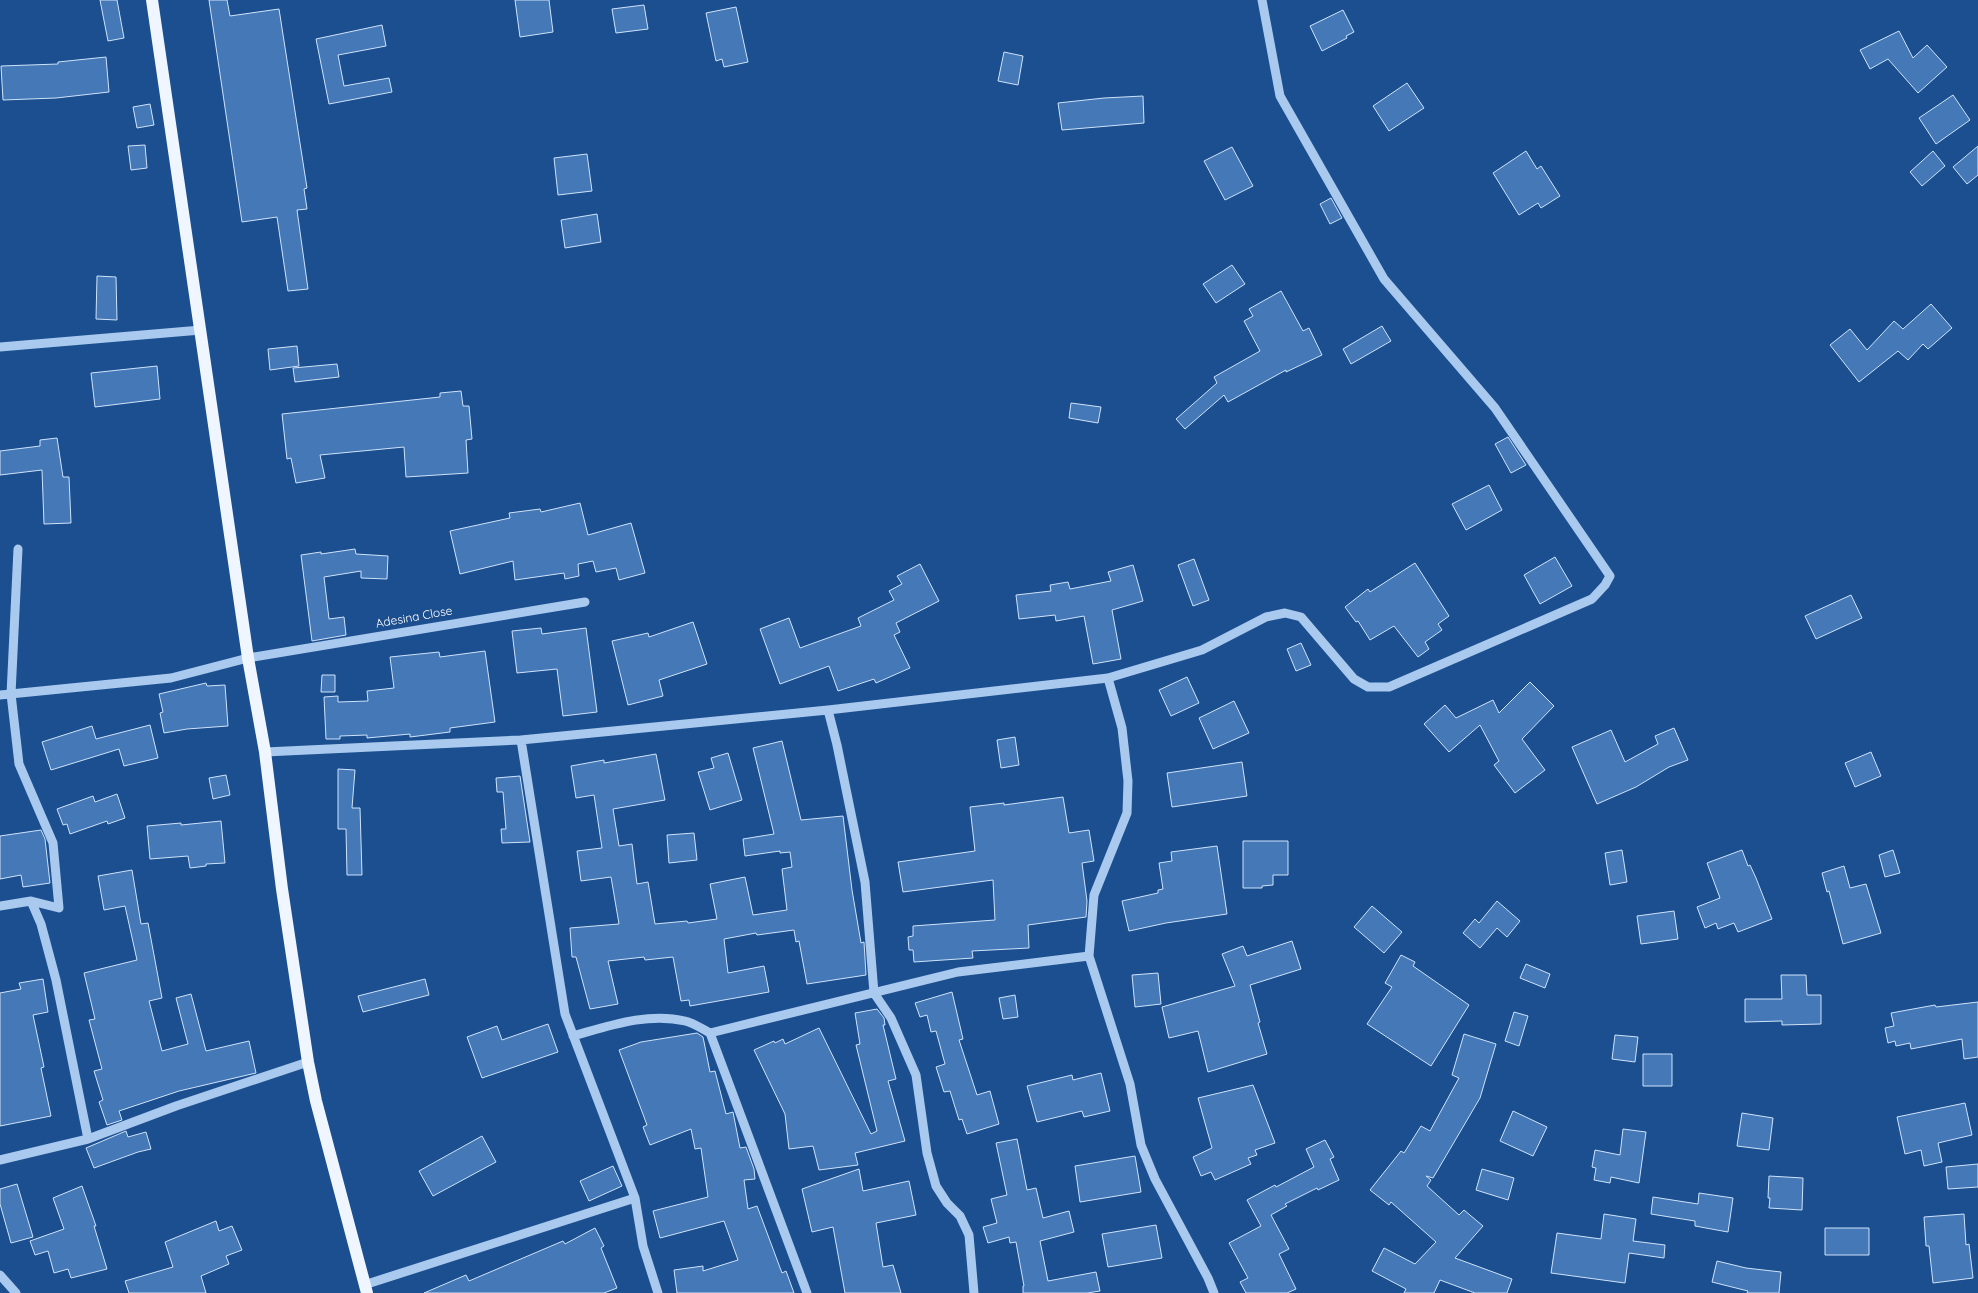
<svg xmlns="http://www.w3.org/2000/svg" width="1978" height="1293" font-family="Quicksand,sans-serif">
<rect width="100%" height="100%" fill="#1b4f8f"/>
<path fill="#4478b7" stroke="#cfe3fa" d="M 100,0 L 117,0 L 124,38 L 108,41 Z
M 209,0 L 227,0 L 230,16 L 279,9 L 307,188 L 304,189 L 307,209 L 297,210 L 308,289 L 288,291 L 277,217 L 242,222 Z
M 515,0 L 549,0 L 553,32 L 520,37 Z
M 644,5 L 648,29 L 616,33 L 612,9 Z
M 736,7 L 748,62 L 724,67 L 722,59 L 716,61 L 706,13 Z
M 1343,10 L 1354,32 L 1346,36 L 1347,38 L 1322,51 L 1310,26 Z
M 382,25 L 386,46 L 338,55 L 344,86 L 389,78 L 392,92 L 329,104 L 316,39 Z
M 1899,31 L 1913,58 L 1927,45 L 1947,67 L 1918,93 L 1888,59 L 1870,69 L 1860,50 Z
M 1004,52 L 1023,56 L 1018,85 L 998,81 Z
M 106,57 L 109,92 L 56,98 L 3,100 L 1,66 L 58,64 L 58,62 Z
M 1407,83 L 1424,108 L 1389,131 L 1373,106 Z
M 1953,95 L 1970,120 L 1936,144 L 1919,118 Z
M 1143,96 L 1144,123 L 1062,130 L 1058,103 L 1104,98 Z
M 150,104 L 154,125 L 137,128 L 133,107 Z
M 145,145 L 147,168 L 131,170 L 128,146 Z
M 1978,146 L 1978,175 L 1967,184 L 1953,167 Z
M 1232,147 L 1253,186 L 1225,200 L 1204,161 Z
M 1526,151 L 1537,169 L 1541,166 L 1560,196 L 1541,208 L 1538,203 L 1519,215 L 1493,173 Z
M 1933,151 L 1945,166 L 1922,186 L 1910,172 Z
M 587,154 L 592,191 L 558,195 L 554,158 Z
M 1331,198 L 1342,218 L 1330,224 L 1320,204 Z
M 597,214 L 601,242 L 565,248 L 561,220 Z
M 1232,265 L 1245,284 L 1216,303 L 1203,284 Z
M 97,276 L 116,277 L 117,320 L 96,319 Z
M 1281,291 L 1303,331 L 1309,328 L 1322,355 L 1286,372 L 1286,370 L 1228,402 L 1224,395 L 1185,429 L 1176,419 L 1217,383 L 1214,377 L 1260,351 L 1244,321 L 1253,316 L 1249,309 Z
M 1931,304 L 1952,328 L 1928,349 L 1923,344 L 1908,360 L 1898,351 L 1859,382 L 1830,345 L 1850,329 L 1867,350 L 1894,321 L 1903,329 Z
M 1382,326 L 1391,341 L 1351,364 L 1343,349 Z
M 297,346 L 299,366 L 270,370 L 268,349 Z
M 337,364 L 339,377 L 295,382 L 293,368 Z
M 157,366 L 160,399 L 95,407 L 91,373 Z
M 461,391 L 463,406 L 469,406 L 472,439 L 466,440 L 468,473 L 406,477 L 404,447 L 320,455 L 325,478 L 296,483 L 291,458 L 287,459 L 282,414 L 440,397 L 440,393 Z
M 1071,403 L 1101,407 L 1098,423 L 1069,418 Z
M 1508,437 L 1526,465 L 1511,473 L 1495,444 Z
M 57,438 L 63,477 L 69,477 L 71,523 L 44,524 L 42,470 L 0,475 L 0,451 L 40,446 L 40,440 Z
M 1489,485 L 1502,510 L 1466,530 L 1452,504 Z
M 580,503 L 588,535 L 631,523 L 645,573 L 619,580 L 616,568 L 596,572 L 593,561 L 578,564 L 579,576 L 565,579 L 564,573 L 515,580 L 513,561 L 460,574 L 450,531 L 510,518 L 509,513 L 540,509 L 541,512 Z
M 355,549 L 356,554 L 388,556 L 387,579 L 361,578 L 361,571 L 324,577 L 329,619 L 344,617 L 346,635 L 312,641 L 301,555 L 321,552 L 321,554 Z
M 1555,557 L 1572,586 L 1540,604 L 1524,575 Z
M 1194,559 L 1209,600 L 1193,606 L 1178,565 Z
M 1415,563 L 1449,616 L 1438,624 L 1442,630 L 1425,642 L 1429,649 L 1418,657 L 1394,626 L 1370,640 L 1358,621 L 1356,622 L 1345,607 L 1368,589 L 1370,592 Z
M 920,564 L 939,601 L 896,623 L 900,632 L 894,635 L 910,668 L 876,683 L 874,679 L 838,691 L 829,666 L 780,684 L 760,629 L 789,618 L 800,648 L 861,626 L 858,618 L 894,600 L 889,591 L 902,584 L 897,576 Z
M 1133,565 L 1143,601 L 1112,610 L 1121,659 L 1093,664 L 1084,616 L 1056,621 L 1055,615 L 1019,619 L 1016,595 L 1051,591 L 1050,585 L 1068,582 L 1070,589 L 1111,581 L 1108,572 Z
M 1851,595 L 1862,618 L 1816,639 L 1805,616 Z
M 693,622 L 707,664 L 659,680 L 663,696 L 628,705 L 612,641 L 648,633 L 649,637 Z
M 541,628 L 542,634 L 586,628 L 597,712 L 563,716 L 557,669 L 517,673 L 512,631 Z
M 1301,643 L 1311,665 L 1296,671 L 1287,649 Z
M 485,651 L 495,722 L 450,728 L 450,732 L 410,737 L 410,734 L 367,738 L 367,735 L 340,736 L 340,739 L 326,739 L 324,697 L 338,696 L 338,702 L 368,701 L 367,691 L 394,688 L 390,657 L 439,652 L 440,657 Z
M 322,675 L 335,675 L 335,692 L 321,692 Z
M 1187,677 L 1199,703 L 1171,716 L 1159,690 Z
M 1530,682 L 1554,706 L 1522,739 L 1545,770 L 1515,793 L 1494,765 L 1499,761 L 1480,725 L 1449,752 L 1424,724 L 1445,705 L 1456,718 L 1493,700 L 1499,713 Z
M 206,683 L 207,686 L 225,685 L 228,726 L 187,729 L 164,733 L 160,713 L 163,712 L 159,694 Z
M 1234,701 L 1249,733 L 1213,749 L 1199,718 Z
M 150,725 L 158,758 L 124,766 L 119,749 L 51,770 L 42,742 L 92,726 L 96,739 Z
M 1674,728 L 1688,760 L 1669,767 L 1636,787 L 1597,804 L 1572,747 L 1611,730 L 1625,762 L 1658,744 L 1655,736 Z
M 1015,737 L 1019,765 L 1001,768 L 997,740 Z
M 782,741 L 801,820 L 843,816 L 852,890 L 861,943 L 864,942 L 866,975 L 807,984 L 799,941 L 796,942 L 794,930 L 757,935 L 756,933 L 724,939 L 728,973 L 764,966 L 769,992 L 690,1006 L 689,1000 L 681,1001 L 673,957 L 645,960 L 644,957 L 608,961 L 618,1004 L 590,1009 L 576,957 L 572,957 L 570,928 L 619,924 L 611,877 L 581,881 L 577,851 L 602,848 L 594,795 L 576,798 L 571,766 L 604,760 L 604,763 L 656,754 L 665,800 L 613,809 L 619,846 L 632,844 L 637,884 L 648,882 L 655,924 L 687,921 L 688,923 L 717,919 L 710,884 L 745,877 L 753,915 L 787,910 L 782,869 L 792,867 L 790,852 L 780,853 L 780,851 L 745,856 L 743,839 L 774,834 L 753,748 Z
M 1871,752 L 1881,776 L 1855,787 L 1845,763 Z
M 728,753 L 742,800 L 710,810 L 698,772 L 714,768 L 711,758 Z
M 1242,762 L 1247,796 L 1172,807 L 1167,773 Z
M 338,769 L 355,770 L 352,808 L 360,808 L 362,875 L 347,875 L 346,829 L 338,829 Z
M 226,775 L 230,795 L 213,799 L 209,778 Z
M 520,776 L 530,842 L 502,843 L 501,829 L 506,829 L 503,792 L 497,792 L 496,778 Z
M 117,794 L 125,818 L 108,824 L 107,821 L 70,834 L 67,824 L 63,825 L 57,809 L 93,796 L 95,802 Z
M 1063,797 L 1069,833 L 1089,830 L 1094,861 L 1082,863 L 1087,901 L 1086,917 L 1028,925 L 1029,948 L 972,951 L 973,958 L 914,962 L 913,950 L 909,950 L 908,937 L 913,936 L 913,926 L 995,920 L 993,880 L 903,892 L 898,862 L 975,851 L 970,807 L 1004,803 L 1004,805 Z
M 221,821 L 225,863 L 206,864 L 206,866 L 190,868 L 188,856 L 150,859 L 147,826 L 181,823 L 181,825 Z
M 41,830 L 45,839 L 50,883 L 23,887 L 21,875 L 0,879 L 0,836 Z
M 694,833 L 697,860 L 669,863 L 667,835 Z
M 1243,841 L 1288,841 L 1288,875 L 1273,875 L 1273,885 L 1262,886 L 1262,888 L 1243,888 Z
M 1217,846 L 1227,914 L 1166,923 L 1129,931 L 1122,901 L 1158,893 L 1158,890 L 1163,889 L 1159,863 L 1172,861 L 1171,852 Z
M 1622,850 L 1627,882 L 1610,885 L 1605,853 Z
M 1742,850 L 1748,866 L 1750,865 L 1756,878 L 1772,919 L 1738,932 L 1734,923 L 1718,929 L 1716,923 L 1705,928 L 1697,907 L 1720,898 L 1707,863 Z
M 1893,850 L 1900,873 L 1885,877 L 1879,855 Z
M 1844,866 L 1850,888 L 1866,884 L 1881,933 L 1843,944 L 1829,891 L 1827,892 L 1822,873 Z
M 132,870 L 141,924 L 148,923 L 162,998 L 149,1001 L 162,1051 L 188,1044 L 176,998 L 191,994 L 206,1051 L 249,1041 L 256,1073 L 179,1091 L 119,1111 L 122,1120 L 107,1125 L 99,1102 L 103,1100 L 94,1071 L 102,1069 L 89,1020 L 95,1019 L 84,973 L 137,960 L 125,906 L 104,910 L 98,876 Z
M 1497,901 L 1520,921 L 1507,937 L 1497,928 L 1480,948 L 1463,933 L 1475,919 L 1479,923 Z
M 1372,906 L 1402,932 L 1384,953 L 1354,927 Z
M 1674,911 L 1678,939 L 1641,944 L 1637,916 Z
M 1292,941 L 1301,969 L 1250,985 L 1260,1022 L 1258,1023 L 1267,1054 L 1208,1072 L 1198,1031 L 1169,1038 L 1162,1007 L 1235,986 L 1222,954 L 1243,946 L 1247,956 Z
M 1401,955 L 1415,962 L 1413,966 L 1469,1005 L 1431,1066 L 1367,1024 L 1392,987 L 1385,983 Z
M 1526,964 L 1550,974 L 1545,988 L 1520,978 Z
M 1158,973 L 1161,1004 L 1135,1007 L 1132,975 Z
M 1781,975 L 1806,975 L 1807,995 L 1821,995 L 1821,1024 L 1782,1025 L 1782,1021 L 1745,1022 L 1745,999 L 1782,999 Z
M 43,979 L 48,1012 L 33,1015 L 44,1067 L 41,1068 L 51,1116 L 0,1126 L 0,993 L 21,989 L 19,983 Z
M 425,979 L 429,995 L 363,1012 L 358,996 Z
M 952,992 L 963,1039 L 959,1040 L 977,1095 L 990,1091 L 999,1124 L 967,1134 L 962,1119 L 959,1120 L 950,1091 L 944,1092 L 936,1067 L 945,1064 L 936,1031 L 931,1032 L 927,1015 L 920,1017 L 915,1003 Z
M 1015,995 L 1018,1017 L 1003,1019 L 999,998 Z
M 1978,1002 L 1978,1057 L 1964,1059 L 1962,1039 L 1911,1049 L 1910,1043 L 1896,1046 L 1895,1041 L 1888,1043 L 1885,1028 L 1894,1026 L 1891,1013 L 1935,1005 L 1936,1007 Z
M 877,1009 L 884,1018 L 885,1025 L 883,1025 L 896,1079 L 888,1081 L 905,1141 L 855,1153 L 858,1165 L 819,1170 L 813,1146 L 789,1149 L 785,1114 L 754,1050 L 774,1041 L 775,1043 L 783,1039 L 785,1044 L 819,1028 L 871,1134 L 877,1131 L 856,1045 L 860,1044 L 855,1013 Z
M 1514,1012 L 1528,1016 L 1519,1046 L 1505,1041 Z
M 548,1024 L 558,1052 L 482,1078 L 467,1037 L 497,1026 L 502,1040 Z
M 697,1033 L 703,1037 L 710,1072 L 715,1071 L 726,1114 L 733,1112 L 740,1148 L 746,1147 L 754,1169 L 755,1179 L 744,1180 L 748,1209 L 757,1206 L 782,1273 L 786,1271 L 794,1293 L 677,1293 L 674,1270 L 703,1266 L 703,1271 L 738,1260 L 724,1221 L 660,1238 L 653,1211 L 708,1197 L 701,1148 L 695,1149 L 691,1129 L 650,1145 L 643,1127 L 647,1125 L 619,1050 L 641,1042 Z
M 1464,1034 L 1496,1044 L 1480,1098 L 1433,1178 L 1426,1176 L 1431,1180 L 1427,1186 L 1459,1215 L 1464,1210 L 1483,1226 L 1455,1258 L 1512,1279 L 1507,1293 L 1475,1293 L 1440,1280 L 1434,1293 L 1404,1293 L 1406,1289 L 1372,1271 L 1384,1248 L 1415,1264 L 1436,1242 L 1391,1202 L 1389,1205 L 1370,1190 L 1401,1151 L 1404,1153 L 1421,1126 L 1430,1131 L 1459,1078 L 1452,1075 Z
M 1615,1035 L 1638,1037 L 1635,1062 L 1612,1059 Z
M 1643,1054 L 1672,1054 L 1672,1086 L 1643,1086 Z
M 1101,1073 L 1110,1111 L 1084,1117 L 1082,1111 L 1037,1122 L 1027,1086 L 1072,1075 L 1073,1080 Z
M 1253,1085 L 1275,1143 L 1255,1150 L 1257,1155 L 1248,1158 L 1251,1164 L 1215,1180 L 1211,1172 L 1201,1176 L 1193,1157 L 1212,1148 L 1198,1098 Z
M 1965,1103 L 1972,1135 L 1938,1143 L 1942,1162 L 1924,1166 L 1921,1150 L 1905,1154 L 1897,1117 Z
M 1513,1111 L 1547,1127 L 1533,1156 L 1500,1141 Z
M 1742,1113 L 1773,1118 L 1769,1150 L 1737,1146 Z
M 1623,1129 L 1646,1132 L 1639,1183 L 1611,1177 L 1610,1183 L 1594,1180 L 1596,1168 L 1592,1167 L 1595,1150 L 1620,1155 Z
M 126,1131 L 128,1137 L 146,1132 L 151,1149 L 138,1152 L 94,1168 L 86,1148 Z
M 482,1136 L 496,1162 L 433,1196 L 419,1171 Z
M 1017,1139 L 1027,1190 L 1036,1188 L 1043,1218 L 1069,1211 L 1074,1232 L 1040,1241 L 1048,1281 L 1096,1272 L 1100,1291 L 1087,1293 L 1023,1293 L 1023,1286 L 1024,1286 L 1016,1242 L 1010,1243 L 1009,1237 L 988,1243 L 983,1227 L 997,1223 L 991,1199 L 1007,1195 L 996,1143 Z
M 1325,1140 L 1334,1157 L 1330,1159 L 1339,1180 L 1318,1190 L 1317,1188 L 1285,1204 L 1287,1206 L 1271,1215 L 1289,1249 L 1279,1254 L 1296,1289 L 1287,1293 L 1246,1293 L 1240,1282 L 1248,1278 L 1229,1243 L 1261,1226 L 1247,1200 L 1275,1185 L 1276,1187 L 1314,1167 L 1306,1149 Z
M 1135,1156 L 1141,1192 L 1080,1202 L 1075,1166 Z
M 1978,1164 L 1978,1187 L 1948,1189 L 1946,1167 Z
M 613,1166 L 622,1186 L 589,1201 L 580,1181 Z
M 859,1169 L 863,1191 L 909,1181 L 916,1215 L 876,1223 L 883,1267 L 893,1265 L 901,1293 L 845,1293 L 833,1227 L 812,1232 L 802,1189 Z
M 1482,1169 L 1514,1178 L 1508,1200 L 1476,1190 Z
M 1769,1176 L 1803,1178 L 1802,1210 L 1769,1208 L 1770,1198 L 1768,1198 Z
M 17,1184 L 33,1237 L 11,1243 L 0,1204 L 0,1189 Z
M 82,1186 L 96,1226 L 94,1226 L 107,1269 L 71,1278 L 68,1269 L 54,1273 L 48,1251 L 35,1255 L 30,1241 L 64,1229 L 53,1198 Z
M 1699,1193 L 1733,1198 L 1728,1232 L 1695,1226 L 1695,1221 L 1651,1214 L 1653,1197 L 1698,1204 Z
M 1604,1214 L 1636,1219 L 1633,1241 L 1665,1245 L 1664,1258 L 1629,1253 L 1625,1283 L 1551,1273 L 1557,1233 L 1601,1239 Z
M 1964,1214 L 1966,1245 L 1969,1244 L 1973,1278 L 1933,1283 L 1929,1246 L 1926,1246 L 1924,1217 Z
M 216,1221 L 219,1231 L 232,1226 L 242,1250 L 226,1256 L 229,1264 L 201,1276 L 206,1293 L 129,1293 L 125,1281 L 173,1267 L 165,1242 Z
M 1156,1225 L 1162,1258 L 1108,1267 L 1102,1234 Z
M 595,1228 L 604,1246 L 601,1248 L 617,1288 L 604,1293 L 424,1293 L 466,1275 L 469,1281 L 563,1241 L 565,1244 Z
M 1825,1228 L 1869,1228 L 1869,1255 L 1825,1255 Z
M 1717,1261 L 1746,1268 L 1781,1272 L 1779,1293 L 1747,1293 L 1748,1291 L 1712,1282 Z"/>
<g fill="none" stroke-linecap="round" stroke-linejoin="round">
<path stroke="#a9c9ee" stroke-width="9" d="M 0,347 L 201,330
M 18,549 L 11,694 L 19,764 L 53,843 L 59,908 L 31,901 L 41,924 L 56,980 L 88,1139
M 1108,678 L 1122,728 L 1128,781 L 1127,813 L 1094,895 L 1089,956 L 1130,1084 L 1141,1145 L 1155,1179 L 1208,1278 L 1214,1293
M 0,695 L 171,678 L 248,658 L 585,602
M 828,710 L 837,745 L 865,882 L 874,993 L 891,1018 L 916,1075 L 927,1153 L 936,1186 L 947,1203 L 960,1216 L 969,1235 L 974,1293
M 521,740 L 565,1014 L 635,1198 L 643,1246 L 658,1293
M 265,752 L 521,740 L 828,710 L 1108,678 L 1202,650 L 1266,617 L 1285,613 L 1301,617 L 1354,679 L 1368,687 L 1389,687 L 1592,599 L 1605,585 L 1610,576 L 1495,408 L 1384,279 L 1280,96 L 1262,0
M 0,906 L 31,901
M 710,1033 L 958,972 L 1089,956
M 573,1036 C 609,1026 648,1012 685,1021 C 694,1023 702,1029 710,1033 L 807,1293
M 0,1160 L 88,1139 L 176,1106 L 308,1062
M 0,1275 L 16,1293
M 364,1285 L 635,1198"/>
<path stroke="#f0f6ff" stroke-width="12" d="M 152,0 L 248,658 L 265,752 L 282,889 L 308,1062 L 316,1101 L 367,1293"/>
</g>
<g text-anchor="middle" stroke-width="4" stroke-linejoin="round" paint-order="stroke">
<g font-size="12" fill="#fff" stroke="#1b4f8f">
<text transform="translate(414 617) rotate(-10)" y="4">Adesina Close</text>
</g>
</g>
</svg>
